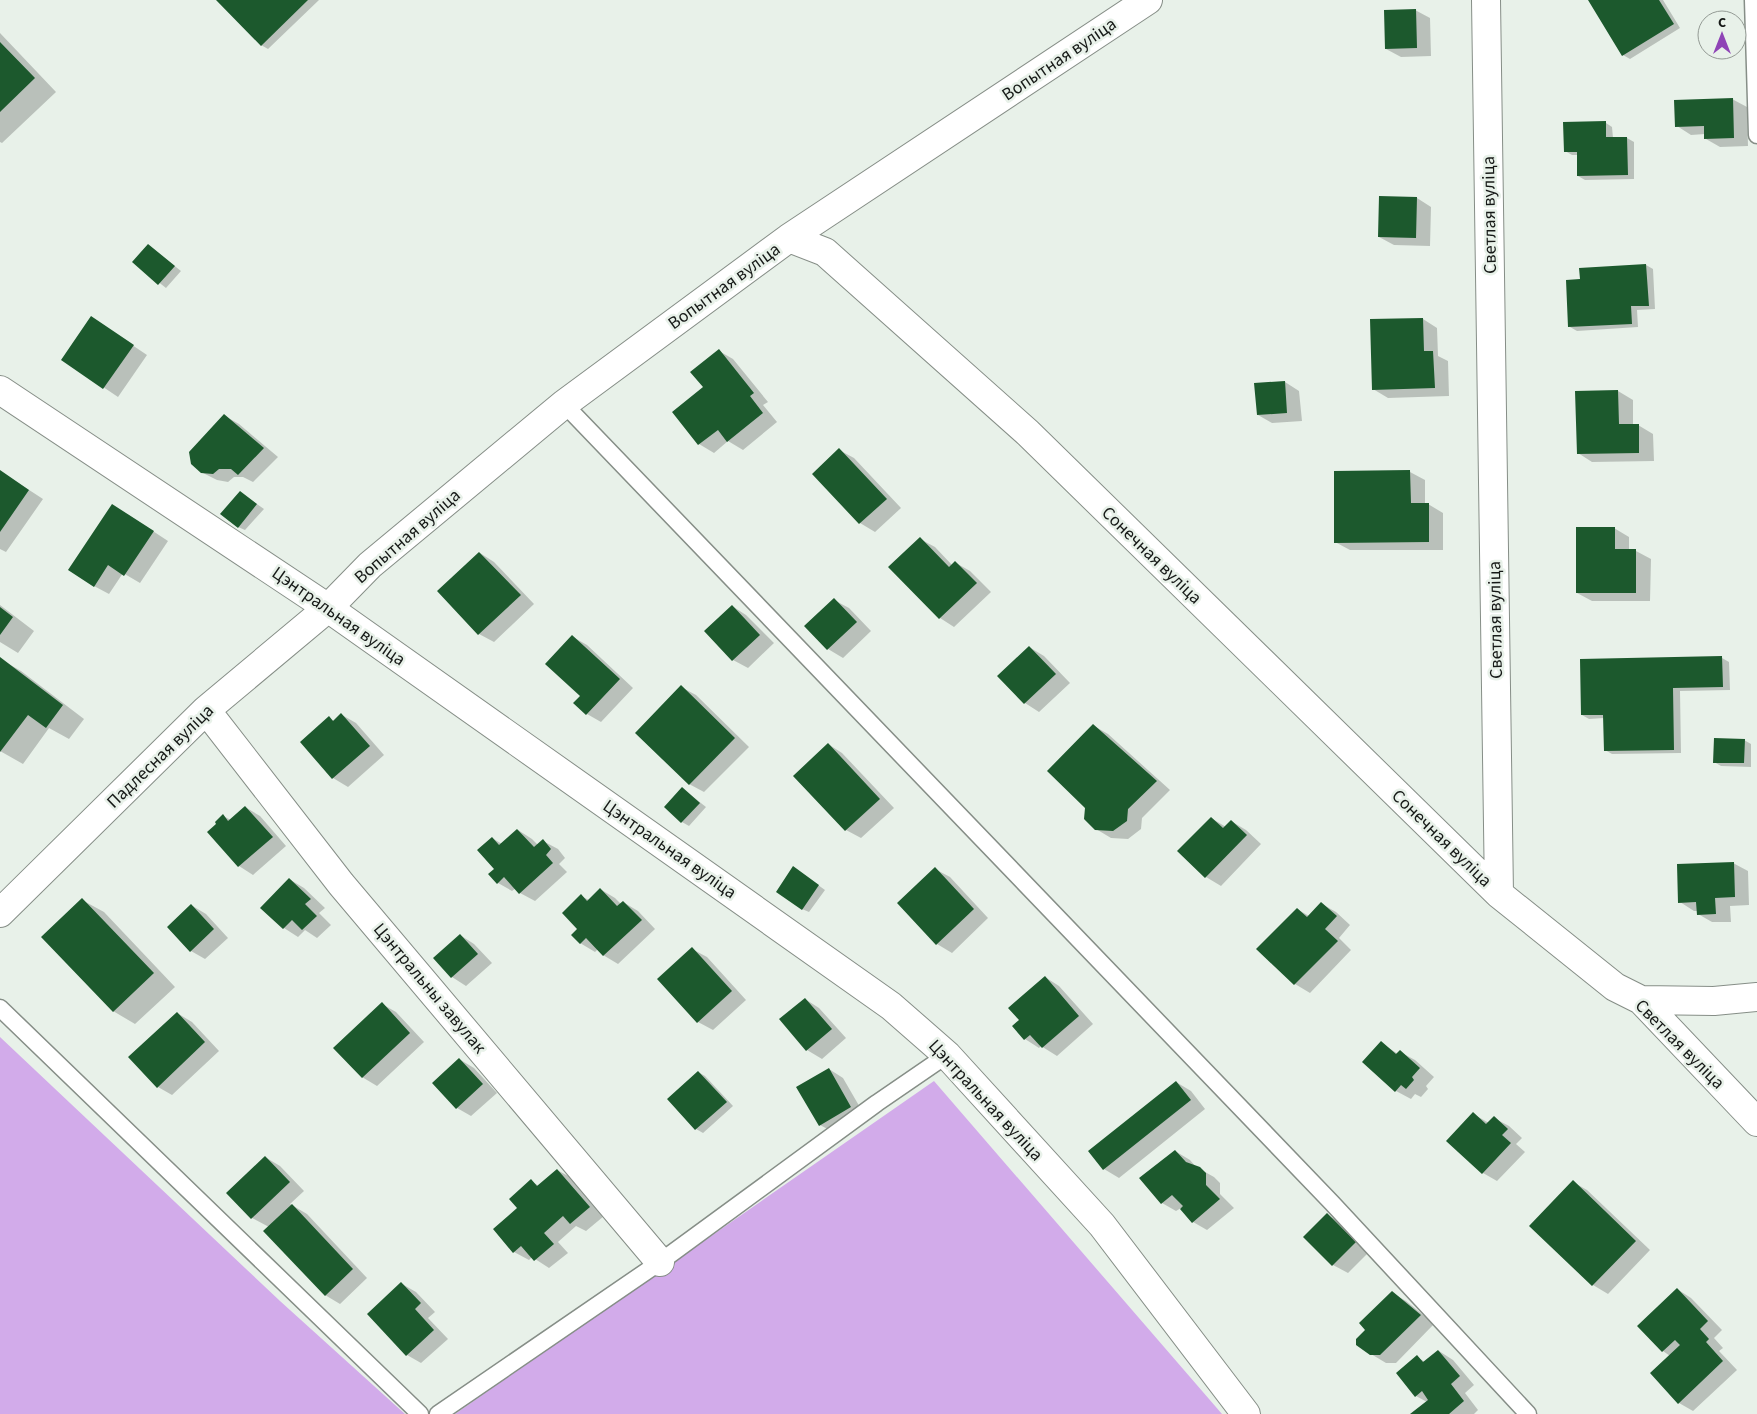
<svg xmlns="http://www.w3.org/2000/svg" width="1757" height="1414" font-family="'Source Sans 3',sans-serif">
<rect width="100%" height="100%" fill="#e8f1e9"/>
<path fill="#d2abea" d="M 0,1037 L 280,1301 L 405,1414 L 0,1414 Z
M 934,1081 L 1222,1414 L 455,1414 Z"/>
<path fill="#0003" d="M 219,0 L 319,0 L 268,49 L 261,45 Z
M 1589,0 L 1663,0 L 1680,28 L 1630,59 L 1623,55 Z
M 1415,10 L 1430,18 L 1431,56 L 1401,57 L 1386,49 Z
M 0,33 L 56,92 L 2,143 L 0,142 Z
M 1732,99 L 1747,107 L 1748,146 L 1720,147 L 1706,139 L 1705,134 L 1691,135 L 1677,126 Z
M 1606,123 L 1612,127 L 1613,138 L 1627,138 L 1634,142 L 1634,179 L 1585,180 L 1578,176 L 1578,155 L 1572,155 L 1565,151 Z
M 1417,198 L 1431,207 L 1430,246 L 1394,245 L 1379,237 Z
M 148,245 L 181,271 L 166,288 L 133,262 Z
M 1646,265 L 1653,269 L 1655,309 L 1637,310 L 1638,327 L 1577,331 L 1570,327 L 1581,280 Z
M 92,318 L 147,355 L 118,397 L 63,360 Z
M 1423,319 L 1437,328 L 1438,356 L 1448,361 L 1449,396 L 1388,398 L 1373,389 Z
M 719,351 L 733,359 L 768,402 L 763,405 L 777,422 L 743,450 L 728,441 L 714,453 L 699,444 L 674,412 L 704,388 Z
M 1285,382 L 1299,391 L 1302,421 L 1272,423 L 1258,415 Z
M 1618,391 L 1633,400 L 1633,425 L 1638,425 L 1653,434 L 1654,461 L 1592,462 L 1578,453 L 1576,392 Z
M 225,416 L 239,424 L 278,457 L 253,482 L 243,477 L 234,477 L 228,482 L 217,480 L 201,472 Z
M 839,450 L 854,458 L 901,508 L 875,532 L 860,523 L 813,474 Z
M 0,471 L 43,499 L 6,552 L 0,549 Z
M 1410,472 L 1425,480 L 1425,504 L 1428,504 L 1443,513 L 1443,550 L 1350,550 L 1335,542 Z
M 247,497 L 264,509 L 245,530 L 238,527 Z
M 127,514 L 168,541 L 140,583 L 123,573 L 109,594 L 94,586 Z
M 1614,528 L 1629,537 L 1629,551 L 1636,551 L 1651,559 L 1650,601 L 1592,601 L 1577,593 Z
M 920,539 L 935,547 L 952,565 L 956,563 L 970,571 L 991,592 L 954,627 L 940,618 L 890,567 Z
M 480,553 L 494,562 L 534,604 L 494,642 L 479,634 Z
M 834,600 L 849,608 L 871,631 L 843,658 L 828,649 L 806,626 Z
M 0,605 L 34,631 L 18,653 L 0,642 Z
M 732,606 L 746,615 L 774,643 L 748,668 L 733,660 Z
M 573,637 L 587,645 L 633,688 L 601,722 L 587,714 L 582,696 Z
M 1029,647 L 1044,656 L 1070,683 L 1039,712 L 1025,703 Z
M 1722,658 L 1729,662 L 1730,690 L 1680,691 L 1681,753 L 1612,754 L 1605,750 L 1604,718 L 1589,719 L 1582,715 L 1581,660 Z
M 0,659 L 21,671 L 84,719 L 69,739 L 49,728 L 23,764 L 0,751 Z
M 681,687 L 696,695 L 749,747 L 704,792 L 689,784 Z
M 342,715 L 356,723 L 384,755 L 348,787 L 333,778 L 302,743 L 329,718 L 334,721 Z
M 1094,726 L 1108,734 L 1170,790 L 1142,818 L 1141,829 L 1128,839 L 1111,838 L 1096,829 Z
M 1744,740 L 1751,744 L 1751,767 L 1721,766 L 1714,762 Z
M 828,744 L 842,753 L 894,808 L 861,838 L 846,830 Z
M 683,789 L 706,807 L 689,826 L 682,822 L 666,807 Z
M 245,807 L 260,816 L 286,846 L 253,875 L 239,866 L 209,832 L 223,816 L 231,820 Z
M 1211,818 L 1226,827 L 1231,821 L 1246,830 L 1261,844 L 1221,886 L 1206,877 L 1179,851 Z
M 518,830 L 532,839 L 538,845 L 543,841 L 558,849 L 565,858 L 559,864 L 567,872 L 535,901 L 520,893 L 516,888 L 512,891 L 498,883 L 492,838 L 502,844 Z
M 1733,863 L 1748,871 L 1749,905 L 1730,906 L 1731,922 L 1712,922 L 1698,914 L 1698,911 L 1694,911 L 1680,902 Z
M 935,869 L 950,877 L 988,918 L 952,953 L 937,944 Z
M 800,872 L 825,890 L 809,912 L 802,909 Z
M 289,879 L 304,888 L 325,908 L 319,913 L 331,925 L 317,938 L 305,930 L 298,937 L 284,928 L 262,908 Z
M 600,889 L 615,898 L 621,904 L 623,902 L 638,911 L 655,929 L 618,964 L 603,955 L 598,949 L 595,952 L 580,943 L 578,930 L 581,896 L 589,900 Z
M 82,900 L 104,912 L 175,987 L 135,1024 L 113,1011 Z
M 1322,904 L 1336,912 L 1350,925 L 1339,938 L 1351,950 L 1310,993 L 1295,984 L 1258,949 L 1297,909 L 1309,916 Z
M 191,905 L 206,914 L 228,938 L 205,959 L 191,951 Z
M 460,935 L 474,944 L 492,963 L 466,986 L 452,977 Z
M 692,949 L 707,957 L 746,1000 L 713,1030 L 698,1022 Z
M 1045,977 L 1059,986 L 1093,1024 L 1057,1056 L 1041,1046 L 1039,1048 L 1025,1039 L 1021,1020 Z
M 805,999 L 819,1008 L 846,1038 L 822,1059 L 807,1050 Z
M 382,1004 L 396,1012 L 424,1042 L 377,1086 L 362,1077 Z
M 177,1013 L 192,1022 L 219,1051 L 172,1095 L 158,1087 Z
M 1381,1043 L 1398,1054 L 1400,1052 L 1415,1060 L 1434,1077 L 1426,1086 L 1428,1089 L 1421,1097 L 1415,1094 L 1411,1099 L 1396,1091 Z
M 459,1059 L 474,1068 L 497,1093 L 471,1116 L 457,1108 Z
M 829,1069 L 843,1078 L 865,1116 L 835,1133 L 820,1125 Z
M 698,1072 L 705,1076 L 733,1106 L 703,1133 L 696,1129 L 668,1099 Z
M 1176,1082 L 1191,1091 L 1205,1109 L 1119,1178 L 1104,1169 L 1090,1152 Z
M 1473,1114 L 1489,1123 L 1494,1118 L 1509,1126 L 1522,1138 L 1516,1144 L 1525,1152 L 1497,1181 L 1483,1173 Z
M 1175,1151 L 1190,1160 L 1196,1167 L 1214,1177 L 1220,1183 L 1220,1194 L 1234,1208 L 1207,1230 L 1193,1222 L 1181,1208 L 1176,1211 L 1162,1203 Z
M 265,1157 L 280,1166 L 304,1191 L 290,1204 L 307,1214 L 367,1278 L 340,1304 L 325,1295 L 269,1227 L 252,1218 Z
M 557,1170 L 572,1178 L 604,1216 L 586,1231 L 576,1226 L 558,1242 L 568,1253 L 549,1268 L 532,1257 L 529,1260 L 514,1252 L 518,1208 L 531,1181 L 539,1186 Z
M 1573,1182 L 1587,1190 L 1650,1250 L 1608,1294 L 1593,1285 L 1531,1226 Z
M 1327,1215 L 1342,1223 L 1370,1251 L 1348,1273 L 1333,1265 L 1305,1237 Z
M 402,1284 L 416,1292 L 435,1312 L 428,1318 L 448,1339 L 421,1363 L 407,1355 Z
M 1677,1289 L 1691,1298 L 1722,1330 L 1714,1338 L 1723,1348 L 1719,1351 L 1737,1370 L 1693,1411 L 1679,1403 L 1670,1356 L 1663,1351 L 1639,1326 Z
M 1392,1293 L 1406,1301 L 1434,1324 L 1396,1363 L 1386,1363 L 1371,1354 L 1367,1330 Z
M 1439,1351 L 1453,1360 L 1474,1385 L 1465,1393 L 1478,1410 L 1474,1414 L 1413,1414 L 1427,1402 L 1416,1396 L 1417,1357 L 1425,1362 Z"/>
<path fill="#1c592d" d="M 216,0 L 308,0 L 261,46 Z
M 1588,0 L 1659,0 L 1674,24 L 1622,56 Z
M 1416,9 L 1417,48 L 1385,49 L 1384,10 Z
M 0,42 L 35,78 L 0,112 Z
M 1733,98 L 1734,138 L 1704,139 L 1704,126 L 1675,127 L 1674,100 Z
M 1606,121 L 1606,137 L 1627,137 L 1628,175 L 1577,176 L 1577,152 L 1564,152 L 1563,122 Z
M 1379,196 L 1417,197 L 1416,238 L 1378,237 Z
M 148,244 L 175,266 L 158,285 L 132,262 Z
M 1646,264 L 1649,306 L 1631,306 L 1632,324 L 1568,327 L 1566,280 L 1580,279 L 1579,268 Z
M 91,316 L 134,345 L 103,389 L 61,360 Z
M 1423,318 L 1424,351 L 1433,351 L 1435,388 L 1372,390 L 1370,319 Z
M 719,349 L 754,393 L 750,396 L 763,413 L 727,442 L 718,430 L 698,445 L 672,412 L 703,387 L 690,372 Z
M 1285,381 L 1287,413 L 1257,415 L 1254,383 Z
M 1618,390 L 1619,424 L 1639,424 L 1639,453 L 1577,454 L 1575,391 Z
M 224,414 L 264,448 L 238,475 L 231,469 L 219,469 L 213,474 L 201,473 L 191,464 L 189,452 Z
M 839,448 L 887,499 L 859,524 L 812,474 Z
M 0,470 L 29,490 L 0,532 Z
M 1410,470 L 1411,503 L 1429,503 L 1429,542 L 1334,543 L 1334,471 Z
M 240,491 L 257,504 L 238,528 L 220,514 Z
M 112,504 L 154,531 L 124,576 L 108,565 L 94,587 L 68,570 Z
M 1576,527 L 1615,527 L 1615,549 L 1636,549 L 1636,593 L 1576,593 Z
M 920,537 L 949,567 L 955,561 L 977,583 L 939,619 L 888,567 Z
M 479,552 L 521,595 L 478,635 L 437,591 Z
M 834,598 L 857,622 L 827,650 L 804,626 Z
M 732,605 L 760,635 L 732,661 L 704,631 Z
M 0,607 L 13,617 L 0,635 Z
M 572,635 L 620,679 L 586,715 L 573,703 L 580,696 L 545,664 Z
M 1029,646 L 1056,674 L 1024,704 L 997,676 Z
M 1722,656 L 1723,687 L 1673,688 L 1674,750 L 1604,751 L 1603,715 L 1581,715 L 1580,659 Z
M 0,657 L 63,705 L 46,728 L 28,715 L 0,752 Z
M 681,685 L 735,738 L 689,785 L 635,733 Z
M 341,713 L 370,746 L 332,779 L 300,742 L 329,716 L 333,721 Z
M 1093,724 L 1157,781 L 1128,809 L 1127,821 L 1113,831 L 1095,830 L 1084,819 L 1085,808 L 1047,771 Z
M 1714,738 L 1745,739 L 1744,763 L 1713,763 Z
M 828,743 L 880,799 L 845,831 L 793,776 Z
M 682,787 L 700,803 L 681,823 L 664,807 Z
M 245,806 L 273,837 L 238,867 L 207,832 L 216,824 L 215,822 L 223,814 L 228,821 Z
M 1211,817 L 1223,828 L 1231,820 L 1247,835 L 1205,878 L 1177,851 Z
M 517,829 L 534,847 L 543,839 L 551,849 L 546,855 L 553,863 L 519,894 L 504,877 L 497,884 L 488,874 L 494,869 L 477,850 L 492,837 L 499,845 Z
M 1734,862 L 1735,897 L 1715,898 L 1716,914 L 1697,915 L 1696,902 L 1678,903 L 1677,864 Z
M 793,866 L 819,885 L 802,910 L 776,892 Z
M 935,867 L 974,909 L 936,945 L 897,903 Z
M 289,878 L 311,899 L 305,904 L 317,916 L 302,930 L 292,920 L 283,929 L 260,908 Z
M 600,888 L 617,906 L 623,901 L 642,920 L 603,956 L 586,938 L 580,944 L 571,935 L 577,929 L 562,913 L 581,894 L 587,901 Z
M 82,898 L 154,973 L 113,1012 L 41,937 Z
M 1321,902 L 1337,916 L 1325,929 L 1338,941 L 1294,985 L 1256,949 L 1297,908 L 1307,917 Z
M 191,904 L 214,929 L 190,952 L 167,927 Z
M 460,934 L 478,954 L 451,978 L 433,958 Z
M 692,947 L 732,991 L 697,1023 L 657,979 Z
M 1045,976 L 1079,1016 L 1042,1048 L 1030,1035 L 1024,1040 L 1012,1026 L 1019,1020 L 1008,1008 Z
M 805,998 L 832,1029 L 806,1051 L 779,1019 Z
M 382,1002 L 410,1033 L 362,1078 L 333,1048 Z
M 177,1012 L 205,1042 L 157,1088 L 128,1057 Z
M 1381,1041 L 1396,1054 L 1400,1050 L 1420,1068 L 1412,1077 L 1414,1080 L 1406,1089 L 1401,1085 L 1395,1092 L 1362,1062 Z
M 459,1058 L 483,1084 L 456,1109 L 432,1083 Z
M 829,1068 L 851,1107 L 819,1126 L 796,1087 Z
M 698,1071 L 727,1102 L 695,1130 L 667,1099 Z
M 1176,1081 L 1191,1100 L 1103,1170 L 1088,1151 Z
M 1473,1112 L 1486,1124 L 1494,1116 L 1508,1129 L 1502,1135 L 1511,1143 L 1482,1174 L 1446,1141 Z
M 1175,1150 L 1186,1162 L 1200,1167 L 1206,1173 L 1206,1185 L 1220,1199 L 1192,1223 L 1180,1209 L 1183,1206 L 1172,1195 L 1161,1204 L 1139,1178 Z
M 265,1156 L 290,1182 L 251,1219 L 226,1193 Z
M 557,1169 L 590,1207 L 570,1224 L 563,1216 L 544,1233 L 554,1244 L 534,1261 L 521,1246 L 513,1253 L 493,1229 L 517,1208 L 509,1199 L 531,1179 L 537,1186 Z
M 1573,1180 L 1636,1241 L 1592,1286 L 1529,1226 Z
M 292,1204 L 353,1269 L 325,1296 L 263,1231 Z
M 1327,1213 L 1356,1242 L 1332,1266 L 1303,1237 Z
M 401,1282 L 421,1303 L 415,1309 L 434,1330 L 406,1356 L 367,1314 Z
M 1677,1288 L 1708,1321 L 1700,1329 L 1709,1339 L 1706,1342 L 1723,1361 L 1678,1404 L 1650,1373 L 1680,1345 L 1675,1340 L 1662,1352 L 1637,1326 Z
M 1392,1291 L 1421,1315 L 1380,1355 L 1370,1355 L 1356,1345 L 1356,1339 L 1365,1330 L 1359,1323 Z
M 1438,1350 L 1460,1376 L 1451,1384 L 1464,1401 L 1449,1414 L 1410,1414 L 1428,1400 L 1422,1391 L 1415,1397 L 1396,1373 L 1417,1355 L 1423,1362 Z"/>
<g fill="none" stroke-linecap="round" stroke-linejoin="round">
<defs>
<path id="service" d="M 1753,0 L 1757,135
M 564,404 L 1332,1203 L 1528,1414
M 0,1008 L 420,1414
M 438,1414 L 660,1262 L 877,1103 L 947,1055"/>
<path id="minor" d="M 1486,0 L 1499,894
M 789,238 L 825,252 L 1028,433 L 1499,894 L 1615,987 L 1641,1000 L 1757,1122
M 0,390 L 328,608 L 891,1006 L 947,1055 L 1102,1225 L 1246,1414
M 206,710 L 341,884 L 660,1262
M 0,913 L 206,710 L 328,608 L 370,565 L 564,404 L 789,238 L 1148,0
M 1641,1000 L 1714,1001 L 1757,997"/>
</defs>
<use href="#service" stroke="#868e87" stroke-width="19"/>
<use href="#minor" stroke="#868e87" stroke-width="30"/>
<use href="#service" stroke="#fff" stroke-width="16"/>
<use href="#minor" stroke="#fff" stroke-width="28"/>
</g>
<g text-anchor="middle" stroke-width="5" stroke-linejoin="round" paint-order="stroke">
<g font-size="18" fill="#161917" stroke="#e8f1e9">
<text transform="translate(1059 59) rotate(-34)" y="6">Вопытная вуліца</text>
<text transform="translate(1489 215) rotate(-91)" y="6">Светлая вуліца</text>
<text transform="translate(724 286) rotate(-36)" y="6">Вопытная вуліца</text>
<text transform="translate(407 536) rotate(-41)" y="6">Вопытная вуліца</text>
<text transform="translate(1152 555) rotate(44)" y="6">Сонечная вуліца</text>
<text transform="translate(339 616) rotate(35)" y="6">Цэнтральная вуліца</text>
<text transform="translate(1495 620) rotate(-91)" y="6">Светлая вуліца</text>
<text transform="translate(160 756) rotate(-44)" y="6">Падлесная вуліца</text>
<text transform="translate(1442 838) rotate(44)" y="6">Сонечная вуліца</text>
<text transform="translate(670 849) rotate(35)" y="6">Цэнтральная вуліца</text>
<text transform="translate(430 988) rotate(50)" y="6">Цэнтральны завулак</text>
<text transform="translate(1680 1044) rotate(45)" y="6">Светлая вуліца</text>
<text transform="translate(986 1100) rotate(47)" y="6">Цэнтральная вуліца</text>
</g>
</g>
<g transform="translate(1722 35)"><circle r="24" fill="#e8f1e9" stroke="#949b95"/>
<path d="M0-4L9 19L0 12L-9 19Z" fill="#8f44b6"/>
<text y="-8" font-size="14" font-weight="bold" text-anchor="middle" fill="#161917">С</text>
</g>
</svg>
